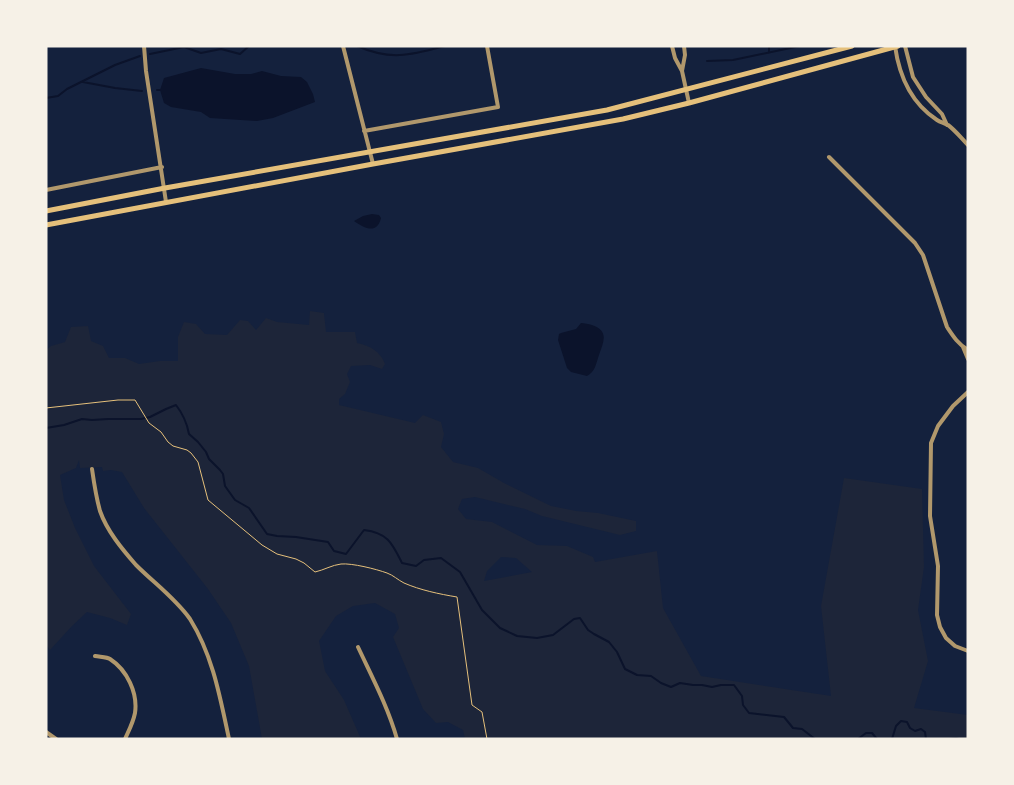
<svg xmlns="http://www.w3.org/2000/svg" width="1014" height="785" font-family="'Fira Sans',sans-serif">
<rect width="100%" height="100%" fill="#14213d"/>
<path fill="#1d2539" fill-rule="evenodd" d="M 310,311 L 324,313 L 326,332 L 355,332 L 357,343 C 369,345 381,352 385,364 L 382,369 L 370,365 L 351,366 L 347,374 L 350,382 L 345,394 L 339,399 L 339,405 L 415,423 L 423,415 L 441,422 L 444,434 L 441,447 L 453,462 L 478,468 L 504,483 L 551,506 L 576,511 L 598,513 L 636,521 L 636,531 L 620,535 L 542,516 L 525,509 L 475,497 L 462,499 L 458,509 L 466,519 L 492,522 L 537,545 L 567,546 L 593,557 L 595,562 L 657,551 L 663,608 L 701,676 L 831,696 L 821,606 L 844,478 L 922,489 L 924,567 L 918,610 L 928,661 L 914,708 L 968,715 L 968,739 L 465,739 L 463,730 L 448,722 L 436,723 L 423,709 L 393,637 L 399,628 L 395,614 L 375,603 L 353,606 L 336,616 L 319,641 L 325,671 L 344,700 L 361,739 L 262,739 L 249,666 L 231,623 L 208,589 L 144,508 L 122,472 L 111,470 L 103,471 L 102,467 L 80,468 L 79,460 L 76,468 L 60,475 L 64,500 L 75,528 L 94,566 L 131,614 L 127,625 L 110,618 L 87,612 L 72,626 L 50,650 L 46,645 L 46,350 L 51,346 L 65,342 L 71,327 L 88,326 L 91,341 L 103,346 L 109,358 L 125,358 L 139,364 L 160,361 L 178,361 L 178,337 L 184,322 L 196,324 L 205,334 L 227,335 L 240,320 L 248,321 L 256,330 L 266,318 L 277,322 L 309,325 ZM 501,557 L 516,558 L 532,572 L 484,581 L 487,571 Z"/>
<path fill="#0b132b" d="M 201,68 L 235,74 L 251,74 L 262,71 L 281,76 L 301,77 L 307,82 L 313,94 L 315,102 L 273,118 L 257,121 L 210,118 L 201,112 L 171,107 L 164,103 L 160,90 L 164,78 Z
M 372,214 L 379,215 L 381,218 C 377,235 364,228 354,221 L 363,216 Z
M 581,323 C 585,323 588,324 592,325 C 610,331 603,343 599,355 C 596,364 595,372 587,376 L 571,372 L 567,368 L 558,340 L 559,334 L 561,333 L 576,329 Z"/>
<g fill="none" stroke-linecap="round" stroke-linejoin="round">
<path stroke="#0b132b" stroke-width="2" d="M 357,46 C 391,61 411,55 445,46
M 769,46 L 769,53
M 150,54 L 184,47 L 201,53 L 221,49 L 240,54 L 249,46
M 707,61 L 733,60 L 800,46
M 83,82 L 115,88 L 142,91
M 157,90 L 160,90
M 46,98 L 58,96 L 67,89 L 115,65 L 140,56
M 46,428 L 64,425 L 82,419 L 92,420 L 108,419 L 141,419 L 150,417 L 166,409 L 176,405 C 183,414 187,423 189,434 L 198,442 L 206,452 L 209,459 L 220,470 L 223,474 L 225,486 L 235,500 L 249,508 L 267,534 L 277,536 L 296,537 L 328,542 L 334,551 L 346,554 L 364,530 C 388,533 392,543 402,563 L 416,566 L 424,560 L 441,558 L 460,572 L 482,610 L 500,628 L 517,636 L 537,638 L 553,635 L 574,619 L 580,618 L 588,630 L 594,634 L 609,642 L 617,652 L 625,669 L 637,675 L 651,676 L 661,683 L 671,687 L 680,683 L 693,685 L 702,685 L 712,687 L 721,685 L 734,685 L 742,696 L 743,705 L 749,713 L 784,717 L 793,728 L 802,729 L 815,739
M 858,739 L 866,733 L 872,733 L 877,739
M 892,739 L 896,726 L 901,721 L 907,722 L 910,728 L 915,731 L 921,729 L 925,732 L 926,739
M 949,739 L 956,738 L 959,739"/>
<path stroke="#e5c07b" stroke-width="1" d="M 46,408 L 118,400 L 135,400 L 149,423 L 161,432 L 168,442 L 173,446 L 187,450 L 191,453 L 198,462 L 208,500 L 262,545 L 277,554 L 296,559 L 304,563 L 315,572 C 324,570 332,565 341,564 C 352,563 376,569 387,573 C 393,575 398,580 404,583 C 420,590 439,594 457,597 L 472,705 L 482,712 L 487,739"/>
<path stroke="#b1986c" stroke-width="4" d="M 144,46 L 146,71 L 166,202
M 343,46 L 373,164
M 672,46 L 675,58 L 682,71 L 689,103
M 895,46 C 899,75 911,103 937,120 C 940,122 944,123 948,125 C 955,130 961,138 968,145
M 905,46 L 913,77 L 926,97 L 942,114 L 947,125
M 682,71 L 685,55 L 684,46
M 364,131 L 498,107 L 487,46
M 829,157 L 915,243 L 923,255 L 947,327 C 953,336 958,344 968,350
M 46,190 L 162,167
M 963,347 L 968,359
M 968,392 L 953,406 L 938,426 L 931,443 L 930,516 L 938,566 L 937,615 L 940,627 L 946,638 L 955,646 L 968,651
M 92,469 C 94,483 96,497 100,511 C 107,531 122,549 136,565 C 154,583 175,598 190,619 C 213,656 220,697 229,739
M 358,647 C 372,677 388,707 397,739
M 95,656 C 100,657 107,657 110,659 C 127,670 138,693 135,713 C 133,723 129,730 125,739
M 46,732 L 56,739"/>
<path stroke="#e5c07b" stroke-width="5" d="M 46,211 L 165,188 L 607,110 L 852,46
M 46,225 L 373,164 L 623,119 L 689,103 L 898,46"/>
</g>
<rect width="1014" height="785" fill="none" stroke="#f6f1e7" stroke-width="95"/>
</svg>
